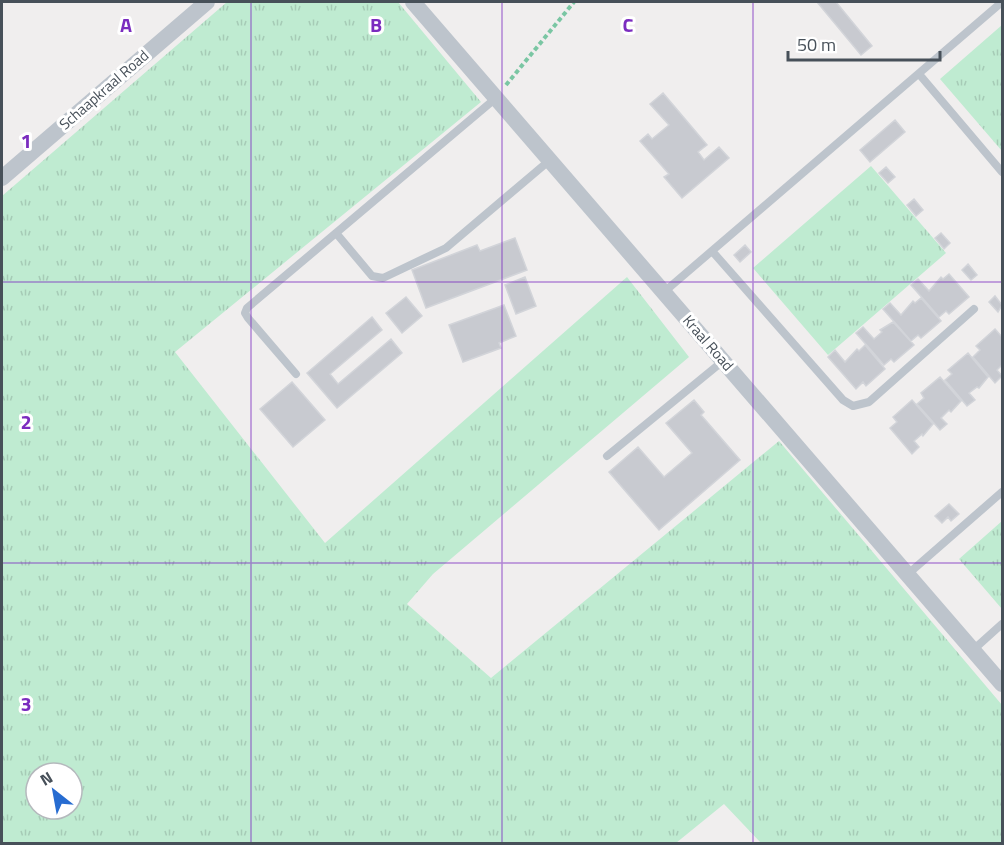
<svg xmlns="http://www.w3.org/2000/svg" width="1004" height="845" font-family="'Titillium Web',sans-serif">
<defs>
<pattern id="grass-tufts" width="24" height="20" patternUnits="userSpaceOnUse" patternTransform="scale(1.5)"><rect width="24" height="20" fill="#bfebd1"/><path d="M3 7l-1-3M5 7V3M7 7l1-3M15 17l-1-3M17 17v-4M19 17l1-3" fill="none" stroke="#a6cbb6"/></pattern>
</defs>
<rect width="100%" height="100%" fill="#f0eeee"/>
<path fill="url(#grass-tufts)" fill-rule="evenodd" d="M 227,2 L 398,2 L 481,102 L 175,352 L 325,543 L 627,277 L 689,357 L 433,574 L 407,604 L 491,678 L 779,441 L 1002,705 L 1002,843 L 761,843 L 724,804 L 676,843 L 2,843 L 2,196 ZM 36,773 L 72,773 L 72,809 L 36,809 Z
M 1002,25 L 1002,151 L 940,79 Z
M 871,166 L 946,253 L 828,355 L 753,268 Z
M 1002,521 L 1002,609 L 959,559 Z"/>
<path fill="#c8cad0" stroke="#d2d4d9" stroke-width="1.5" d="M 817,2 L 836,2 L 872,46 L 861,55 Z
M 663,93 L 707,145 L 698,152 L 704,160 L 719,147 L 729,158 L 682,198 L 664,177 L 669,174 L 640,141 L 648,134 L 652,139 L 669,125 L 650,104 Z
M 895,120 L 905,132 L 870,162 L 860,150 Z
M 886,167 L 895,177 L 888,183 L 879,173 Z
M 914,199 L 923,210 L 916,216 L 907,205 Z
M 941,233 L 950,243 L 944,249 L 935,238 Z
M 515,238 L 527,270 L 426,308 L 412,270 L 477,245 L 480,251 Z
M 745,245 L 751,252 L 740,262 L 734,255 Z
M 968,264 L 977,275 L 971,280 L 962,270 Z
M 949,274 L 969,297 L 949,314 L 946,311 L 939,317 L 911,285 L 918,279 L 929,291 L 941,277 L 943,279 Z
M 525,277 L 536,306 L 516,314 L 505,285 Z
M 995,296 L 1002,305 L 998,312 L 989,302 Z
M 406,297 L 422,316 L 402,333 L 386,313 Z
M 921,298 L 941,321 L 921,338 L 918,335 L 911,341 L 883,309 L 890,303 L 901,315 L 913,301 L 915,303 Z
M 504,305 L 516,336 L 499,343 L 501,348 L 463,362 L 449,325 Z
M 372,317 L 382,330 L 330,374 L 338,384 L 391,339 L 402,353 L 337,408 L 307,373 Z
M 893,322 L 914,345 L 894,362 L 891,359 L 884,365 L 856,333 L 863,327 L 874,339 L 882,332 L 880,330 Z
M 995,329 L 1002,337 L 1002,365 L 997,370 L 1002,376 L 995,383 L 973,357 L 980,350 L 976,346 Z
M 865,345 L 885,369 L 866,386 L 863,382 L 856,389 L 828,357 L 835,350 L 845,362 L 857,349 L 859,351 Z
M 968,353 L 988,377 L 979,388 L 977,387 L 969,393 L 975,400 L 967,406 L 945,380 L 952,374 L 948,370 Z
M 940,377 L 961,401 L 951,412 L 949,410 L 941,418 L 947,424 L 940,430 L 917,404 L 924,398 L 921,393 Z
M 292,382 L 325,420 L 293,447 L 260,409 Z
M 694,400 L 704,412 L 701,415 L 740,460 L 659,530 L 609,472 L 638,447 L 664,477 L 692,453 L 666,423 Z
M 912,400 L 933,424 L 923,436 L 922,434 L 914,441 L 919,447 L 912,454 L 890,428 L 897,422 L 893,417 Z
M 949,504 L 959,514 L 951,521 L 948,517 L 942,523 L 935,516 Z"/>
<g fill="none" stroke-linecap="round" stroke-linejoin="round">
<path stroke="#7ac6a3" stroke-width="4" stroke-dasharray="4.5 3" stroke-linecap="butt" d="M 506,85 L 574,2"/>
<path stroke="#bdc4cc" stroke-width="8" d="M 919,74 L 1002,172
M 336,233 L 372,276 L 383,278 L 446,248 L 550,160
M 712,251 L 843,400 L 853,406 L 869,402 L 974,309
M 664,292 L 1002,2
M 296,374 L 248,318 L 245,313 L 247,308 L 496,98
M 607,456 L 723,361
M 908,574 L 1002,492
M 973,650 L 1002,624"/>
<path stroke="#bdc4cc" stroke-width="16" d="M 413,2 L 1002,684
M 2,178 L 207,2"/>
</g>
<path fill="none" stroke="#7b2cbf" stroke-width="1.5" stroke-opacity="0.55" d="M 251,2 L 251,844M 502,2 L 502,844M 753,2 L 753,844M 2,282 L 1002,282M 2,563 L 1002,563"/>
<g text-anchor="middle" stroke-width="6" stroke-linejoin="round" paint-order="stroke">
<g font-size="15" fill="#475059" stroke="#fff">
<text transform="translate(104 90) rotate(-41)" y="5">Schaapkraal Road</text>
<text transform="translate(708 343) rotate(49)" y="5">Kraal Road</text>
</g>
</g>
<g font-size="20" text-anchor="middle" font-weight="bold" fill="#7b2cbf" stroke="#fff" stroke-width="6" stroke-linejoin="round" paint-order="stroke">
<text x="126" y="32">A</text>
<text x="376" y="32">B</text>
<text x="628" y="32">C</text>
<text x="26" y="148">1</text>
<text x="26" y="429">2</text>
<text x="26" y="711">3</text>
</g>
<rect width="1004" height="845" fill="none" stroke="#475059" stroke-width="6"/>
<g transform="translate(54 791) rotate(329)"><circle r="28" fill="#ffffff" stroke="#b5b9bd" stroke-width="1.5"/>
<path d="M0-4.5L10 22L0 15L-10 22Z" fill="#276cd1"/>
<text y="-9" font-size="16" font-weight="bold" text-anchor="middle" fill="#475059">N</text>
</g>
<path d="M788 51v9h152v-9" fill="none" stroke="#475059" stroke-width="3"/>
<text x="797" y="51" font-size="18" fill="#475059" stroke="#ffffff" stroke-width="4.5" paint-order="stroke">50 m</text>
</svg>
